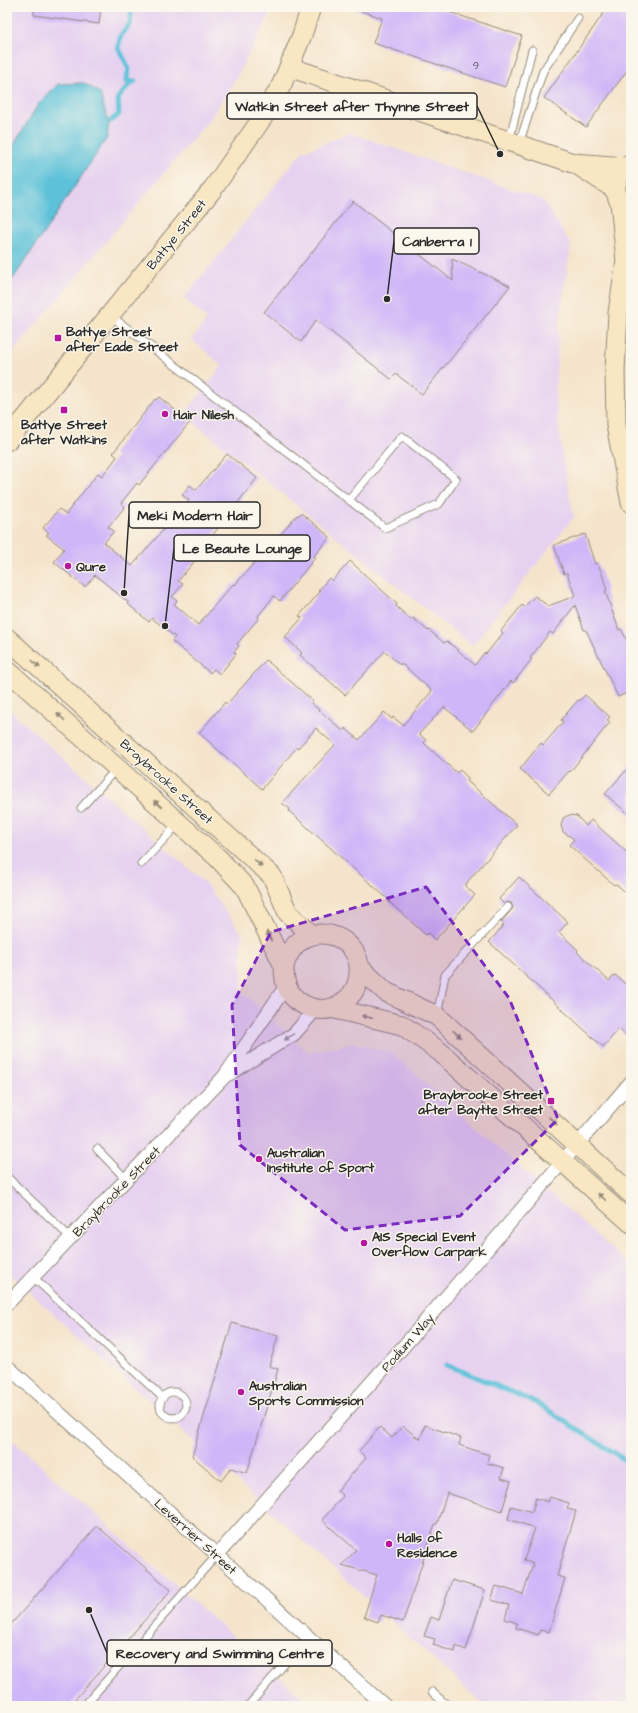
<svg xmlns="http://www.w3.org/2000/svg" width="638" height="1713" font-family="'Architects Daughter',sans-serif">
<rect width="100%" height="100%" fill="#fbf7ec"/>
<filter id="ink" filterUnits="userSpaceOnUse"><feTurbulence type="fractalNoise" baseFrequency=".025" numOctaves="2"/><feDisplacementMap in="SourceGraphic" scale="8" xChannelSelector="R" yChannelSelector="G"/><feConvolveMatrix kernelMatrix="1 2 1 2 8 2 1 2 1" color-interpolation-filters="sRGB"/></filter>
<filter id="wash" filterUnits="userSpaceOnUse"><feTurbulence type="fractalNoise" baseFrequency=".012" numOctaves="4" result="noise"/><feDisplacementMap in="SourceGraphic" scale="16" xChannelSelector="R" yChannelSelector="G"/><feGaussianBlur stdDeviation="0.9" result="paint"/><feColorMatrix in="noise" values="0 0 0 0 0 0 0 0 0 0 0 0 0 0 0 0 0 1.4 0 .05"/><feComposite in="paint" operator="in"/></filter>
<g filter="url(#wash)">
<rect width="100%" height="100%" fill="#f5e4cb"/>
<path fill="#e6d2f0" d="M 7,7 L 271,7 L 268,18 L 236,78 L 209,120 L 7,359 Z
M 350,133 L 543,200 L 571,245 L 559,322 L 555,397 L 563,460 L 574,517 L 472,646 L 184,415 L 222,366 L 192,339 L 207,319 L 184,298 L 302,152 Z
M 7,708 L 205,883 L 242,934 L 242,992 L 309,1053 L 353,1043 L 392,1053 L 631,1266 L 631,1706 L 485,1706 L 7,1272 Z
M 7,1435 L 41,1466 L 312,1706 L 7,1706 Z"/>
<path fill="#5cc1d9" stroke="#447682" d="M 84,83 L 100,93 L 109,124 L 107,138 L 7,288 L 7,156 L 39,103 L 58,84 Z"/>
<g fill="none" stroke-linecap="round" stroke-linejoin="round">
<path stroke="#5cc1d9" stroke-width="5" d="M 111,121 L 119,114 L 118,98 L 129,85 L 135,81 L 126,81 L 129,69 L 118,47 L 121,35 L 130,24 L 132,7
M 447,1365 L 537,1403 L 631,1464"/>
</g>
<g id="blocks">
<path fill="#cfb6f8" d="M 34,7 L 101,7 L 99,24 L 34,15 Z
M 356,7 L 434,7 L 522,36 L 505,87 L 373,43 L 382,18 L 355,9 Z
M 608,7 L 631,7 L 631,65 L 586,127 L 544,98 Z
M 353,201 L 453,281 L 452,259 L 510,286 L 422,394 L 396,374 L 391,379 L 316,320 L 301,342 L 264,312 Z
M 159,397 L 190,422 L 139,485 L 137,483 L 121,503 L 125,507 L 108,527 L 114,531 L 104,543 L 132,566 L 189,500 L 182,495 L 190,485 L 196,490 L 227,454 L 257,478 L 208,541 L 206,538 L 190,558 L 194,562 L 178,581 L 183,584 L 172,597 L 177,601 L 174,604 L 198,625 L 233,584 L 235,585 L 259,557 L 253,552 L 261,543 L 268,549 L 297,515 L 298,516 L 301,513 L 330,537 L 313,557 L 315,558 L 280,601 L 274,596 L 258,616 L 259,618 L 237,644 L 239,646 L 234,652 L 236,654 L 220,674 L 214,669 L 210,673 L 172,641 L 175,637 L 152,618 L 149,622 L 128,604 L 129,603 L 95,575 L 85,587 L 54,562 L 64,549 L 46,535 L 49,533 L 43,528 L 59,509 L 66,514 L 98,473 L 102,476 L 117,457 L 113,453 L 155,399 L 156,400 Z
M 585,534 L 595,564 L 597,563 L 601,571 L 607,590 L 605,591 L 619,630 L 621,629 L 631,648 L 631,691 L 618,697 L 586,630 L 584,630 L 575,605 L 553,634 L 550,632 L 530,658 L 532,659 L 513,683 L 511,681 L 473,731 L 444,707 L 419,734 L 426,740 L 424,743 L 439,757 L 457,773 L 460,770 L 469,779 L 467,781 L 517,825 L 468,881 L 465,886 L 475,895 L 435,940 L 428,933 L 426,935 L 389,902 L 390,901 L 289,811 L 290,809 L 282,803 L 335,745 L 316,728 L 298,748 L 297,747 L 262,789 L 199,733 L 225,702 L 227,704 L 266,660 L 313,701 L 311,703 L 343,731 L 345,728 L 359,740 L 384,712 L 392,719 L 393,717 L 403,725 L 432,691 L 401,663 L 400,665 L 385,651 L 345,695 L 300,655 L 302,653 L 285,637 L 302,618 L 299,616 L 320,592 L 318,591 L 329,578 L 332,581 L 350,561 L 397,604 L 396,606 L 411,620 L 413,618 L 428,631 L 429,630 L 444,643 L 447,641 L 475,665 L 484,653 L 486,654 L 503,633 L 501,631 L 522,605 L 524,607 L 535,596 L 548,606 L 575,596 L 567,573 L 564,574 L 554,545 Z
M 585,695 L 610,717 L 607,720 L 610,722 L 570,772 L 569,771 L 549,794 L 520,769 L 541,743 L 543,745 L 563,722 L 561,720 L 578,700 L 579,701 Z
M 631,765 L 631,816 L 605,794 Z
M 569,815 L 577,816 L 586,826 L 591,820 L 631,856 L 631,897 L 616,884 L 614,885 L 569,845 L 574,839 L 563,832 L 561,825 L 563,818 Z
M 519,877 L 568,922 L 559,932 L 578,950 L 577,952 L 609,981 L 615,975 L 631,989 L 631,1040 L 619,1029 L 603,1047 L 489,942 L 504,925 L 501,922 L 513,908 L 511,903 L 507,902 L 504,904 L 499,899 Z
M 232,1323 L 278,1336 L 269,1366 L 278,1369 L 247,1473 L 231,1468 L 221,1481 L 192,1456 Z
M 425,1425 L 461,1438 L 459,1445 L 489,1455 L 487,1463 L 504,1468 L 501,1478 L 511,1481 L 502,1511 L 447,1493 L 437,1524 L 435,1524 L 403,1622 L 381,1615 L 378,1622 L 364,1617 L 377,1575 L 342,1565 L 356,1550 L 322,1520 L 343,1496 L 337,1491 L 366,1458 L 359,1451 L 380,1427 L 392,1438 L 403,1426 L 420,1440 Z
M 550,1497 L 569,1503 L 567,1509 L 576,1511 L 557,1576 L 565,1578 L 549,1632 L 540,1630 L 538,1635 L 516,1628 L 517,1623 L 505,1619 L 509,1605 L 491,1600 L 496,1586 L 523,1594 L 533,1564 L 524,1560 L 535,1528 L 508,1519 L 511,1506 L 532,1512 L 536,1498 L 548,1502 Z
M 97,1526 L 171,1590 L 69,1706 L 7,1706 L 7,1629 Z
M 452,1580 L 485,1590 L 466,1650 L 456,1646 L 455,1652 L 433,1645 L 435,1639 L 424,1636 L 431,1617 L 439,1620 Z"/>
</g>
</g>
<g filter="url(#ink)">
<use href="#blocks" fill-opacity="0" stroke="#90887b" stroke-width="1"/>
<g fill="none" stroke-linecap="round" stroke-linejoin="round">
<defs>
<path id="lane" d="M 509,141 L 532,50
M 519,144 L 543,71 L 578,18
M 110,315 L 385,528 L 439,504 L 456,479 L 402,436 L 349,500
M 81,808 L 117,768
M 141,864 L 179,823
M 437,1016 L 445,975 L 508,907
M 97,1149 L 127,1180
M 7,1177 L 71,1238
M 33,1277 L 163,1398
M160 1405a13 13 0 1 1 26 0a13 13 0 1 1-26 0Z
M 432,1692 L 448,1706
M 84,1706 L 217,1555
M 248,1706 L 308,1637"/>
<path id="street" d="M 229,1074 L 294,1034 L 316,1009
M 7,1304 L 224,1077 L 286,986
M 7,1366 L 385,1706
M 217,1555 L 403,1347 L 631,1082"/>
<path id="secondary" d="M 289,67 L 573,163 L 625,167
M 576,164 L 616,190
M 620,202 L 626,261 L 618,313 L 615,370 L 616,425 L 631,503
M 628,209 C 609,198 614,173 631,164
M 7,441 L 212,190 L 263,117 L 282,84 L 302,35 L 311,7
M 7,638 L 272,876 L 288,913 L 312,935
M 7,670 L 218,858 L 245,887 L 284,966 C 284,973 284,980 287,987 C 296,1007 322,1016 341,1004 C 350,998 356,990 358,980 C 369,933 299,912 284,966
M 359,967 L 386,992 L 437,1016 L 631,1194
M 331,1008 L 402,1025 L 439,1051 L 631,1223"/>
</defs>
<use href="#lane" stroke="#90887b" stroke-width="9"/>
<use href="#street" stroke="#90887b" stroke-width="15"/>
<use href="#secondary" stroke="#90887b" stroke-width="21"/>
<use href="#lane" stroke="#fff" stroke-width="7"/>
<use href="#street" stroke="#fff" stroke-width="13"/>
<use href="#secondary" stroke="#f9e7c3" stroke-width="19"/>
</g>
<defs><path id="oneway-solid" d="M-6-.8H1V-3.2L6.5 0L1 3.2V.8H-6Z"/></defs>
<g fill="#928977">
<use href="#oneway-solid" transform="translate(36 664) rotate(42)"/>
<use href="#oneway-solid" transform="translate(61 717) rotate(-138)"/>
<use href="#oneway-solid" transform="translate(158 804) rotate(-138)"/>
<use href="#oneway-solid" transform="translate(258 863) rotate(42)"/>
<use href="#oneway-solid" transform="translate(269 936) rotate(-116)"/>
<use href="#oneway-solid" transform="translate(367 1017) rotate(-167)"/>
<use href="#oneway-solid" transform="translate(457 1034) rotate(42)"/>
<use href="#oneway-solid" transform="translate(553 1121) rotate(43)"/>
<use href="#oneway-solid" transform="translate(602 1197) rotate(-138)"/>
</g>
<use fill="#a0a0a0" href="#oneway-solid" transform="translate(289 1037) rotate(146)"/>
</g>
<path fill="#7b2cbf" fill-opacity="0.2" stroke="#7b2cbf" stroke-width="3" stroke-dasharray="8 5" stroke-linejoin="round" d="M 426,887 L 509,998 L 558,1119 L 460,1216 L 345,1230 L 240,1145 L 232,1005 L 271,932 Z"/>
<g fill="#b5179e" stroke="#fbf7ec" stroke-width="1.5">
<rect x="54" y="334" width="8" height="8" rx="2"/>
<rect x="60" y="406" width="8" height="8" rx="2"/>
<circle cx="165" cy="414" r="4"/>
<circle cx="68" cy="566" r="4"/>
<rect x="547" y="1097" width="8" height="8" rx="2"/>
<circle cx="259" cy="1159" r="4"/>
<circle cx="364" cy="1243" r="4"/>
<circle cx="241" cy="1392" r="4"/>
<circle cx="389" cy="1544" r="4"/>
</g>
<g text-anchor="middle" stroke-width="3" stroke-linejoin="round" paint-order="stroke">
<g font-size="11" fill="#544e5e">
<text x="476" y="69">9</text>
</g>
<g font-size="13" fill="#2b2b2b" stroke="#fbf7ec">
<text transform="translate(176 234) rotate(-51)" y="5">Battye Street</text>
<text transform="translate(167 781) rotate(42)" y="5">Braybrooke Street</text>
<text transform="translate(116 1191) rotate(-46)" y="5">Braybrooke Street</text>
<text transform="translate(407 1342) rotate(-49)" y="5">Podium Way</text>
<text transform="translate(196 1536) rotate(42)" y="5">Leverrier Street</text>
</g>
<g font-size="13" font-weight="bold" fill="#2b2b2b" stroke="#fbf7ec" text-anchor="start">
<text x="66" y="336">Battye Street<tspan x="66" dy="15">after Eade Street</tspan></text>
<text x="173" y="419">Hair Nilesh</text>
<text x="64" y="429" text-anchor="middle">Battye Street<tspan x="64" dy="15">after Watkins</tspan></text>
<text x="76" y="571">Qure</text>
<text x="543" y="1099" text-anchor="end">Braybrooke Street<tspan x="543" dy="15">after Baytte Street</tspan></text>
<text x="267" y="1157">Australian<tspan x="267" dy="15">Institute of Sport</tspan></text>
<text x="372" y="1241">AIS Special Event<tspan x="372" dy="15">Overflow Carpark</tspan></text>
<text x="249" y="1390">Australian<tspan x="249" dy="15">Sports Commission</tspan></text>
<text x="397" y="1542">Halls of<tspan x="397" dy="15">Residence</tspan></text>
</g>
</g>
<path fill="none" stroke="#2b2b2b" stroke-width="1.5" d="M500 154L477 106M387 299L394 241M124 593L129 515M165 626L174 548M89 1610L107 1653"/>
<g fill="#2b2b2b" stroke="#fbf7ec" stroke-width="1.5">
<circle cx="500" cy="154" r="4"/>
<circle cx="387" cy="299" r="4"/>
<circle cx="124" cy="593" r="4"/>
<circle cx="165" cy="626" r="4"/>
<circle cx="89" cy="1610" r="4"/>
</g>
<g fill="#fbf7ec" stroke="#2b2b2b" stroke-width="1.5">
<rect x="227" y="93" width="250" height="26" rx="4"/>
<rect x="394" y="228" width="85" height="26" rx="4"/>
<rect x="129" y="502" width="131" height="26" rx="4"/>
<rect x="174" y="535" width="136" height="26" rx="4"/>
<rect x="107" y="1640" width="225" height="26" rx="4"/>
</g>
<g font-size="14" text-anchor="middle" font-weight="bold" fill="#2b2b2b">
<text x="352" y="111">Watkin Street after Thynne Street</text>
<text x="437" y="246">Canberra 1</text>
<text x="195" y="520">Meki Modern Hair</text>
<text x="242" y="553">Le Beaute Lounge</text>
<text x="220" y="1658">Recovery and Swimming Centre</text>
</g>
<rect width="638" height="1713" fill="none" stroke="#fbf7ec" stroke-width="24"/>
</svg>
